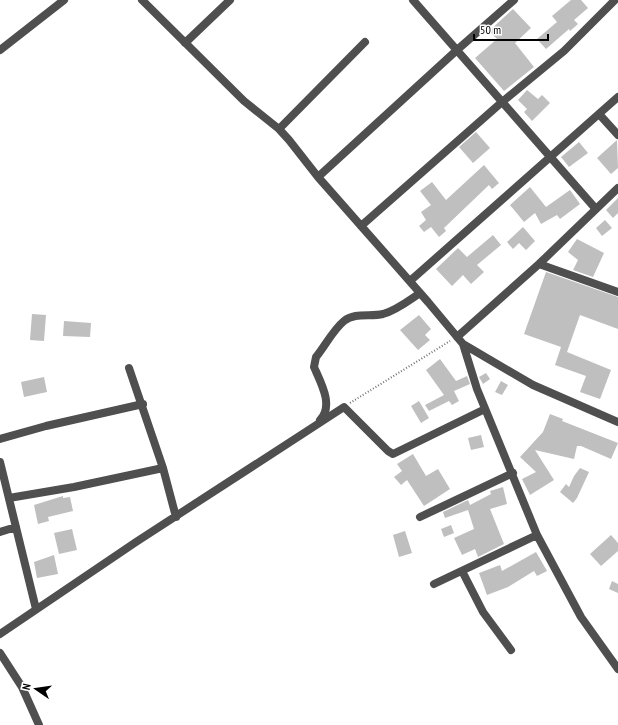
<svg xmlns="http://www.w3.org/2000/svg" width="618" height="725" font-family="'PT Sans Narrow',sans-serif">
<rect width="100%" height="100%" fill="#fff"/>
<path fill="#bfbfbf" d="M 571,0 L 581,0 L 588,8 L 574,20 L 578,24 L 570,31 L 569,29 L 546,49 L 537,39 L 557,22 L 552,16 Z
M 513,9 L 531,28 L 515,43 L 534,67 L 504,91 L 475,58 L 497,39 L 489,31 Z
M 527,90 L 538,99 L 542,95 L 550,103 L 532,121 L 524,112 L 527,109 L 518,100 Z
M 476,132 L 490,148 L 473,163 L 459,147 Z
M 617,140 L 618,168 L 611,174 L 597,158 Z
M 579,142 L 588,153 L 569,167 L 561,157 Z
M 484,165 L 499,183 L 492,189 L 489,185 L 444,228 L 446,231 L 439,237 L 431,227 L 424,232 L 419,226 L 426,220 L 421,212 L 431,205 L 420,191 L 432,182 L 446,200 Z
M 530,187 L 546,207 L 570,190 L 580,204 L 560,219 L 557,215 L 541,224 L 535,213 L 524,222 L 510,205 Z
M 618,198 L 618,213 L 613,218 L 606,210 Z
M 605,220 L 612,228 L 602,236 L 596,228 Z
M 523,227 L 535,241 L 526,250 L 519,243 L 513,249 L 507,242 Z
M 493,235 L 501,245 L 477,265 L 484,272 L 471,284 L 463,275 L 452,286 L 436,269 L 458,248 L 467,257 Z
M 577,239 L 604,253 L 593,277 L 573,270 L 578,260 L 568,252 Z
M 546,272 L 618,297 L 618,329 L 580,315 L 567,352 L 611,370 L 600,399 L 580,392 L 586,376 L 555,365 L 561,347 L 524,334 Z
M 32,314 L 46,315 L 44,341 L 30,340 Z
M 419,315 L 431,329 L 425,335 L 430,340 L 418,350 L 400,330 Z
M 64,321 L 91,323 L 90,337 L 63,336 Z
M 440,359 L 456,381 L 467,376 L 470,384 L 454,391 L 459,401 L 452,405 L 449,401 L 429,411 L 425,405 L 444,395 L 426,370 Z
M 486,373 L 490,379 L 483,384 L 479,377 Z
M 44,377 L 47,392 L 24,397 L 21,382 Z
M 501,381 L 508,385 L 502,395 L 495,392 Z
M 419,401 L 429,418 L 421,423 L 411,406 Z
M 550,414 L 563,419 L 562,421 L 618,443 L 611,459 L 581,446 L 577,446 L 574,459 L 535,450 L 554,480 L 530,495 L 522,479 L 536,472 L 520,457 L 543,432 Z
M 481,435 L 484,447 L 471,450 L 468,438 Z
M 413,454 L 426,476 L 438,469 L 450,489 L 424,506 L 407,480 L 401,485 L 394,477 L 402,471 L 397,464 Z
M 580,468 L 589,472 L 577,498 L 573,503 L 560,492 L 566,484 L 569,487 L 574,476 Z
M 503,487 L 507,504 L 490,509 L 504,544 L 478,557 L 475,549 L 462,555 L 454,538 L 474,529 L 468,510 L 445,518 L 443,512 L 468,500 L 470,505 L 491,494 L 490,491 Z
M 63,496 L 63,498 L 70,497 L 73,511 L 48,517 L 49,521 L 38,524 L 34,505 Z
M 451,525 L 454,533 L 444,537 L 441,529 Z
M 72,529 L 77,550 L 59,554 L 54,533 Z
M 405,531 L 412,553 L 399,557 L 393,535 Z
M 611,535 L 618,543 L 618,551 L 601,566 L 590,554 Z
M 536,552 L 547,571 L 537,576 L 534,571 L 508,587 L 487,595 L 479,573 L 500,565 L 502,571 Z
M 54,555 L 58,574 L 37,578 L 34,562 Z
M 612,581 L 618,584 L 618,593 L 609,589 Z"/>
<g fill="none" stroke-linecap="round" stroke-linejoin="round">
<path stroke="#717171" stroke-width="2" stroke-dasharray="1 2" stroke-linecap="butt" d="M 350,403 L 450,341"/>
<path stroke="#4f4f4f" stroke-width="8" d="M 142,0 L 244,101 L 279,129 L 289,140 L 318,177 L 428,302 L 463,344 L 533,385 L 618,422
M 413,0 L 595,208
M 185,43 L 230,0
M 0,50 L 64,0
M 599,114 L 618,135
M 279,129 L 365,42
M 318,177 L 457,50 L 514,0
M 361,226 L 502,102 L 564,51 L 615,0
M 539,264 L 618,292
M 410,281 L 618,97
M 457,337 L 539,264 L 618,188
M 463,344 L 477,389 L 537,535 L 581,617 L 618,669
M 129,368 L 163,468 L 176,517
M 320,420 C 334,406 321,383 314,367 L 316,357 C 325,346 333,330 344,321 C 355,312 370,317 383,314 C 397,310 408,301 420,293
M 0,439 L 46,426 L 143,404
M 0,462 L 36,609
M 9,498 L 74,487 L 163,468
M 420,517 L 513,473
M 0,532 L 16,527
M 462,571 L 483,612 L 511,650
M 434,584 L 537,535
M 0,634 L 136,542 L 344,407 L 388,451 L 393,454 L 485,409
M 0,653 L 22,687 L 39,725"/>
</g>
<g transform="translate(36 689) rotate(283)" stroke="#ffffff" stroke-width="3" paint-order="stroke">
<path d="M0-3L7 15L0 10L-7 15Z" fill="#000000"/>
<text y="-6" font-size="11" font-weight="bold" text-anchor="middle" fill="#000000">N</text>
</g>
<path d="M474 34v6h74v-6" fill="none" stroke="#000000" stroke-width="2"/>
<text x="480" y="34" font-size="12" fill="#000000" stroke="#ffffff" stroke-width="3" paint-order="stroke">50 m</text>
</svg>
